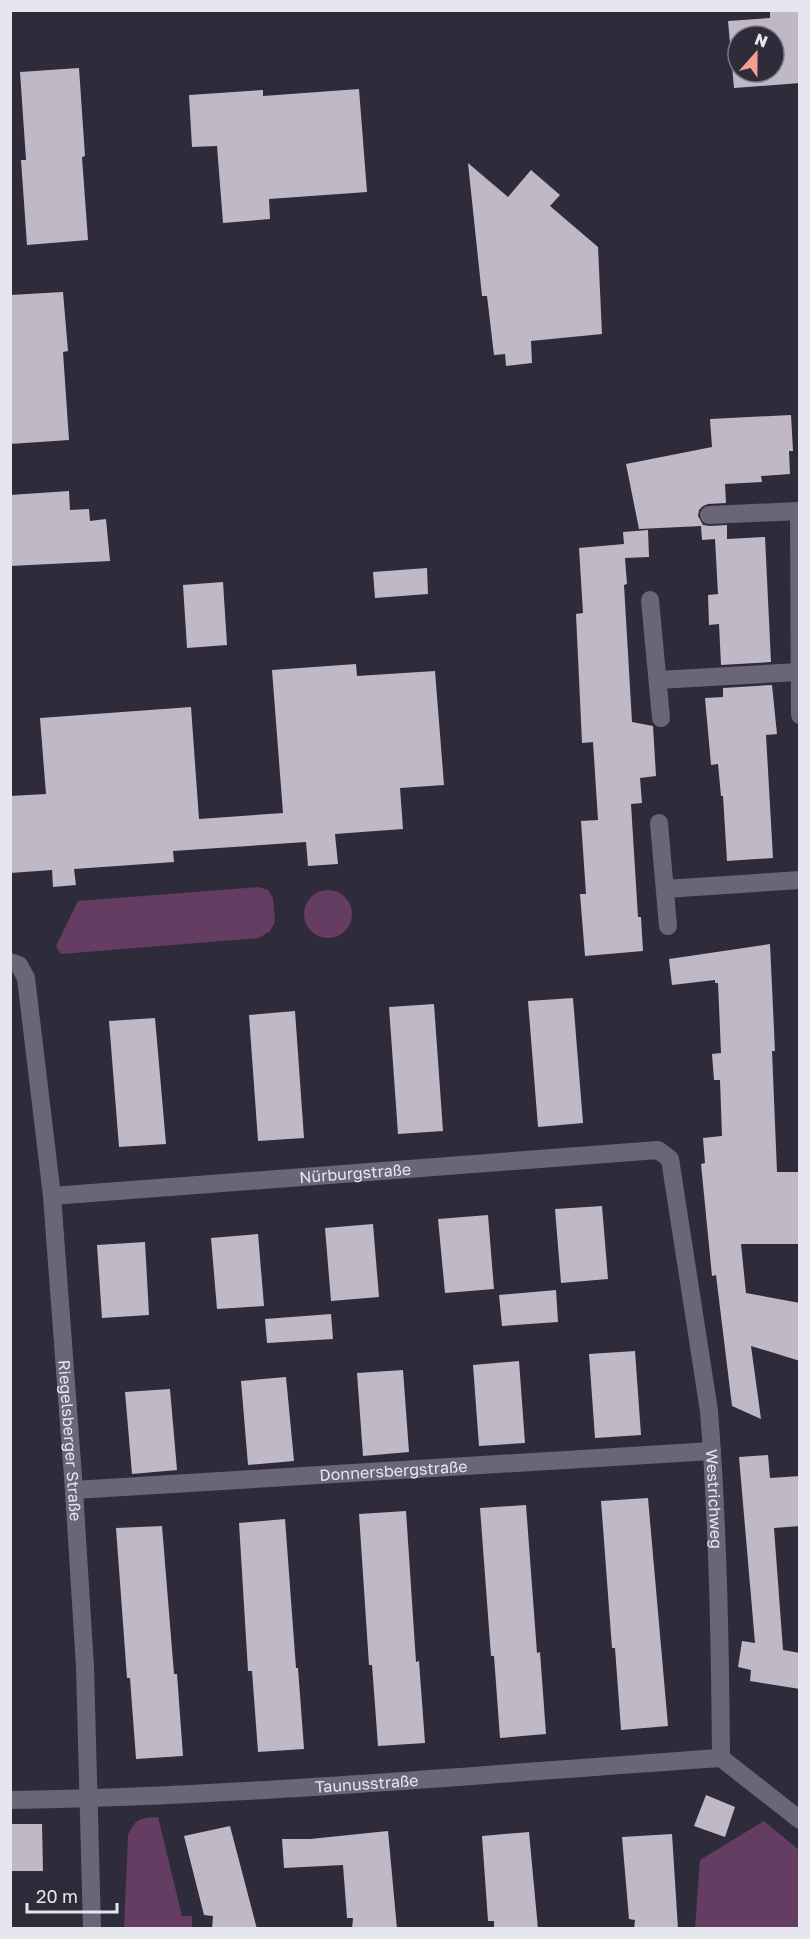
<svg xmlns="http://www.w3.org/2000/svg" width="810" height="1939" font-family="'Golos Text',sans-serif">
<rect width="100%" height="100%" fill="#2e2c3a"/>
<path fill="#653d62" d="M 259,887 L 268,890 L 273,898 L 275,922 L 270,931 L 259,938 L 61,954 L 56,946 L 78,901 Z
M304 914a24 24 0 1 1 48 0a24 24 0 1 1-48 0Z
M 158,1817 L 182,1916 L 192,1916 L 192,1928 L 124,1928 L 128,1835 C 136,1818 140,1818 158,1817 Z
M 764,1821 L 799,1850 L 799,1928 L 695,1928 L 700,1860 Z"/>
<path fill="#c0b7c7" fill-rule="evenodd" d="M 770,10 L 800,10 L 800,83 L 734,88 L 728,21 L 770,18 ZM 738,36 L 774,36 L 774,72 L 738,72 Z
M 79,68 L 85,156 L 82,157 L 88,240 L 27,245 L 21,160 L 26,160 L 20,72 Z
M 359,89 L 367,192 L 269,199 L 270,219 L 223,223 L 217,146 L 192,147 L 189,95 L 263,90 L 263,96 Z
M 468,163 L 508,197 L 531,170 L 560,195 L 550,206 L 598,247 L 602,334 L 531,341 L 532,363 L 506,366 L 505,354 L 494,355 L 487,296 L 482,296 Z
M 63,292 L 68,351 L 63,352 L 69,440 L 10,444 L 10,295 Z
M 791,415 L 793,451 L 789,451 L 790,474 L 761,476 L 762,482 L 725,484 L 726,503 L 708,504 L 703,506 L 699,510 L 698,516 L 703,525 L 710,526 L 727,525 L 727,539 L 765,537 L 771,662 L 721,665 L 719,624 L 709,625 L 708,595 L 718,594 L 715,539 L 702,540 L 701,526 L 639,529 L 626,464 L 712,447 L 710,419 Z
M 69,491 L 70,510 L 89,509 L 90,521 L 106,519 L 110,561 L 10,566 L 10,495 Z
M 648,530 L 649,557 L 625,558 L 627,584 L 624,585 L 632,722 L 653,726 L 656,776 L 640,778 L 642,803 L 631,804 L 638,917 L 641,917 L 643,951 L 585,956 L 580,894 L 586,894 L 581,821 L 598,820 L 593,742 L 582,743 L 576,614 L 583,613 L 579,548 L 624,544 L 623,532 Z
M 427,568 L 428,594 L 375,598 L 373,572 Z
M 223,582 L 227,645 L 187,648 L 183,585 Z
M 356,664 L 357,676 L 435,671 L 444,785 L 400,788 L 403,829 L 335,834 L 338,864 L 308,866 L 306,842 L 173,851 L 174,862 L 74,869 L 76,885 L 53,887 L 52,870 L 10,873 L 10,796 L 46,794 L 40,718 L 191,707 L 199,819 L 283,813 L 272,670 Z
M 772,685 L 777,734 L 766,735 L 773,858 L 727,861 L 723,796 L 721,796 L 718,764 L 711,765 L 705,698 L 723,697 L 723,688 Z
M 770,944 L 775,1051 L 772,1051 L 777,1172 L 800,1172 L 800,1244 L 741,1244 L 746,1293 L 800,1303 L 800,1361 L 751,1346 L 761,1419 L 732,1406 L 716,1275 L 712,1276 L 701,1164 L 705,1163 L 703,1138 L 722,1136 L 720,1080 L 714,1080 L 712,1054 L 721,1053 L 718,983 L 715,983 L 715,980 L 672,985 L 669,959 Z
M 573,998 L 583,1123 L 538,1127 L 528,1001 Z
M 434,1004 L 443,1131 L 398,1134 L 389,1007 Z
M 295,1011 L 304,1138 L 258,1141 L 249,1015 Z
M 155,1018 L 166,1144 L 119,1147 L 109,1021 Z
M 602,1206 L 608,1279 L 561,1283 L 555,1209 Z
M 488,1215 L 494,1289 L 445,1293 L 438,1219 Z
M 373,1224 L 379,1297 L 331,1301 L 325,1228 Z
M 258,1234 L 264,1306 L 217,1309 L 211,1238 Z
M 145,1242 L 149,1315 L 102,1318 L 97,1245 Z
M 556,1290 L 558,1322 L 502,1326 L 499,1295 Z
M 331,1314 L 333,1339 L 267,1343 L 265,1319 Z
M 635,1351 L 641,1435 L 595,1438 L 589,1354 Z
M 519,1361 L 525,1443 L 479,1446 L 473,1365 Z
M 403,1370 L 409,1452 L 363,1456 L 357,1373 Z
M 286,1377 L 294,1461 L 248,1465 L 241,1381 Z
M 170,1389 L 177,1470 L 132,1474 L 125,1392 Z
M 768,1455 L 770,1478 L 800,1476 L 800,1526 L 774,1528 L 783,1650 L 800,1653 L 800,1689 L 750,1681 L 751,1670 L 738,1667 L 742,1641 L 755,1643 L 739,1457 Z
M 648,1498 L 668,1726 L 621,1730 L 615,1648 L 612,1648 L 601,1501 Z
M 526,1505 L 537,1653 L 540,1652 L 546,1734 L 500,1738 L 494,1656 L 491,1656 L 480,1508 Z
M 406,1511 L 416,1662 L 419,1661 L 425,1743 L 378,1746 L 372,1665 L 369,1665 L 359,1514 Z
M 285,1519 L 296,1668 L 298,1668 L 304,1749 L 258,1752 L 252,1671 L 248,1671 L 239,1523 Z
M 162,1526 L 174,1674 L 177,1674 L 183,1756 L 136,1759 L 130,1678 L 127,1678 L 116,1528 Z
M 706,1795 L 735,1807 L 725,1837 L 694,1826 Z
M 10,1824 L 42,1824 L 43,1871 L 10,1871 Z
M 230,1826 L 257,1929 L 212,1929 L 213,1916 L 204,1915 L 184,1836 Z
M 388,1831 L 397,1929 L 352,1929 L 353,1918 L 347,1918 L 343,1865 L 284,1868 L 282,1839 L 310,1839 Z
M 529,1832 L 538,1929 L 494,1929 L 494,1921 L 488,1921 L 482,1836 Z
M 672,1834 L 678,1929 L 634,1929 L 635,1920 L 629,1919 L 622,1837 Z"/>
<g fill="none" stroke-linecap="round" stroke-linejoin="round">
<g stroke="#696777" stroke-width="18">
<path d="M 799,511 L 800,715"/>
<path d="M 709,515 L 800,511"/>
<path d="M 650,600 L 661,718"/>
<path d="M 658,680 L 799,672"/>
<path d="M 659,823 L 668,926"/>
<path d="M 665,889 L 800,880"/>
<path id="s1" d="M 10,962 L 19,965 L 26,978 L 52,1196 L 74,1490 L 85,1667 L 92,1928"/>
<path id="s2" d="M 52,1196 L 658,1150 L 670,1159 L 709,1411 C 718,1526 720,1642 721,1758 L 800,1820"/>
<path id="s3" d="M 74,1490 L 712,1451"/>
<path id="s4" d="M 10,1800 C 248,1796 484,1774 721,1758"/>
</g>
</g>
<g text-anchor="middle" stroke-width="6" stroke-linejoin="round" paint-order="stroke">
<g font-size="16" fill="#e6e6ef" stroke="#2e2c3a">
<text dy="6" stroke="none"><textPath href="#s2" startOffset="304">Nürburgstraße</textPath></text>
<text dy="6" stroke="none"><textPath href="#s1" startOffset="489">Riegelsberger Straße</textPath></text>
<text dy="6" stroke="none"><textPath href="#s3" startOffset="320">Donnersbergstraße</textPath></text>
<text dy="6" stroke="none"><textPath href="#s2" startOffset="966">Westrichweg</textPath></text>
<text dy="6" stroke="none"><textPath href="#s4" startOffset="357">Taunusstraße</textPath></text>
</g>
</g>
<rect width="810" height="1939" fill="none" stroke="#e6e6ef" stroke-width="24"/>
<g transform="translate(756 54) rotate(21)"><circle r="28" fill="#2e2c3a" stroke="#787682" stroke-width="1.5"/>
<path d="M0-4.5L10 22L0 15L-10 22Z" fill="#f59d8f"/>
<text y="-9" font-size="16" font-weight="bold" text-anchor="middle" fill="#e6e6ef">N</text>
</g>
<path d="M27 1903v9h90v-9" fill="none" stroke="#e6e6ef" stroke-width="3"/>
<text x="36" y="1903" font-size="18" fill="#e6e6ef" stroke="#2e2c3a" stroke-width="4.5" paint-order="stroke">20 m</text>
</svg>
